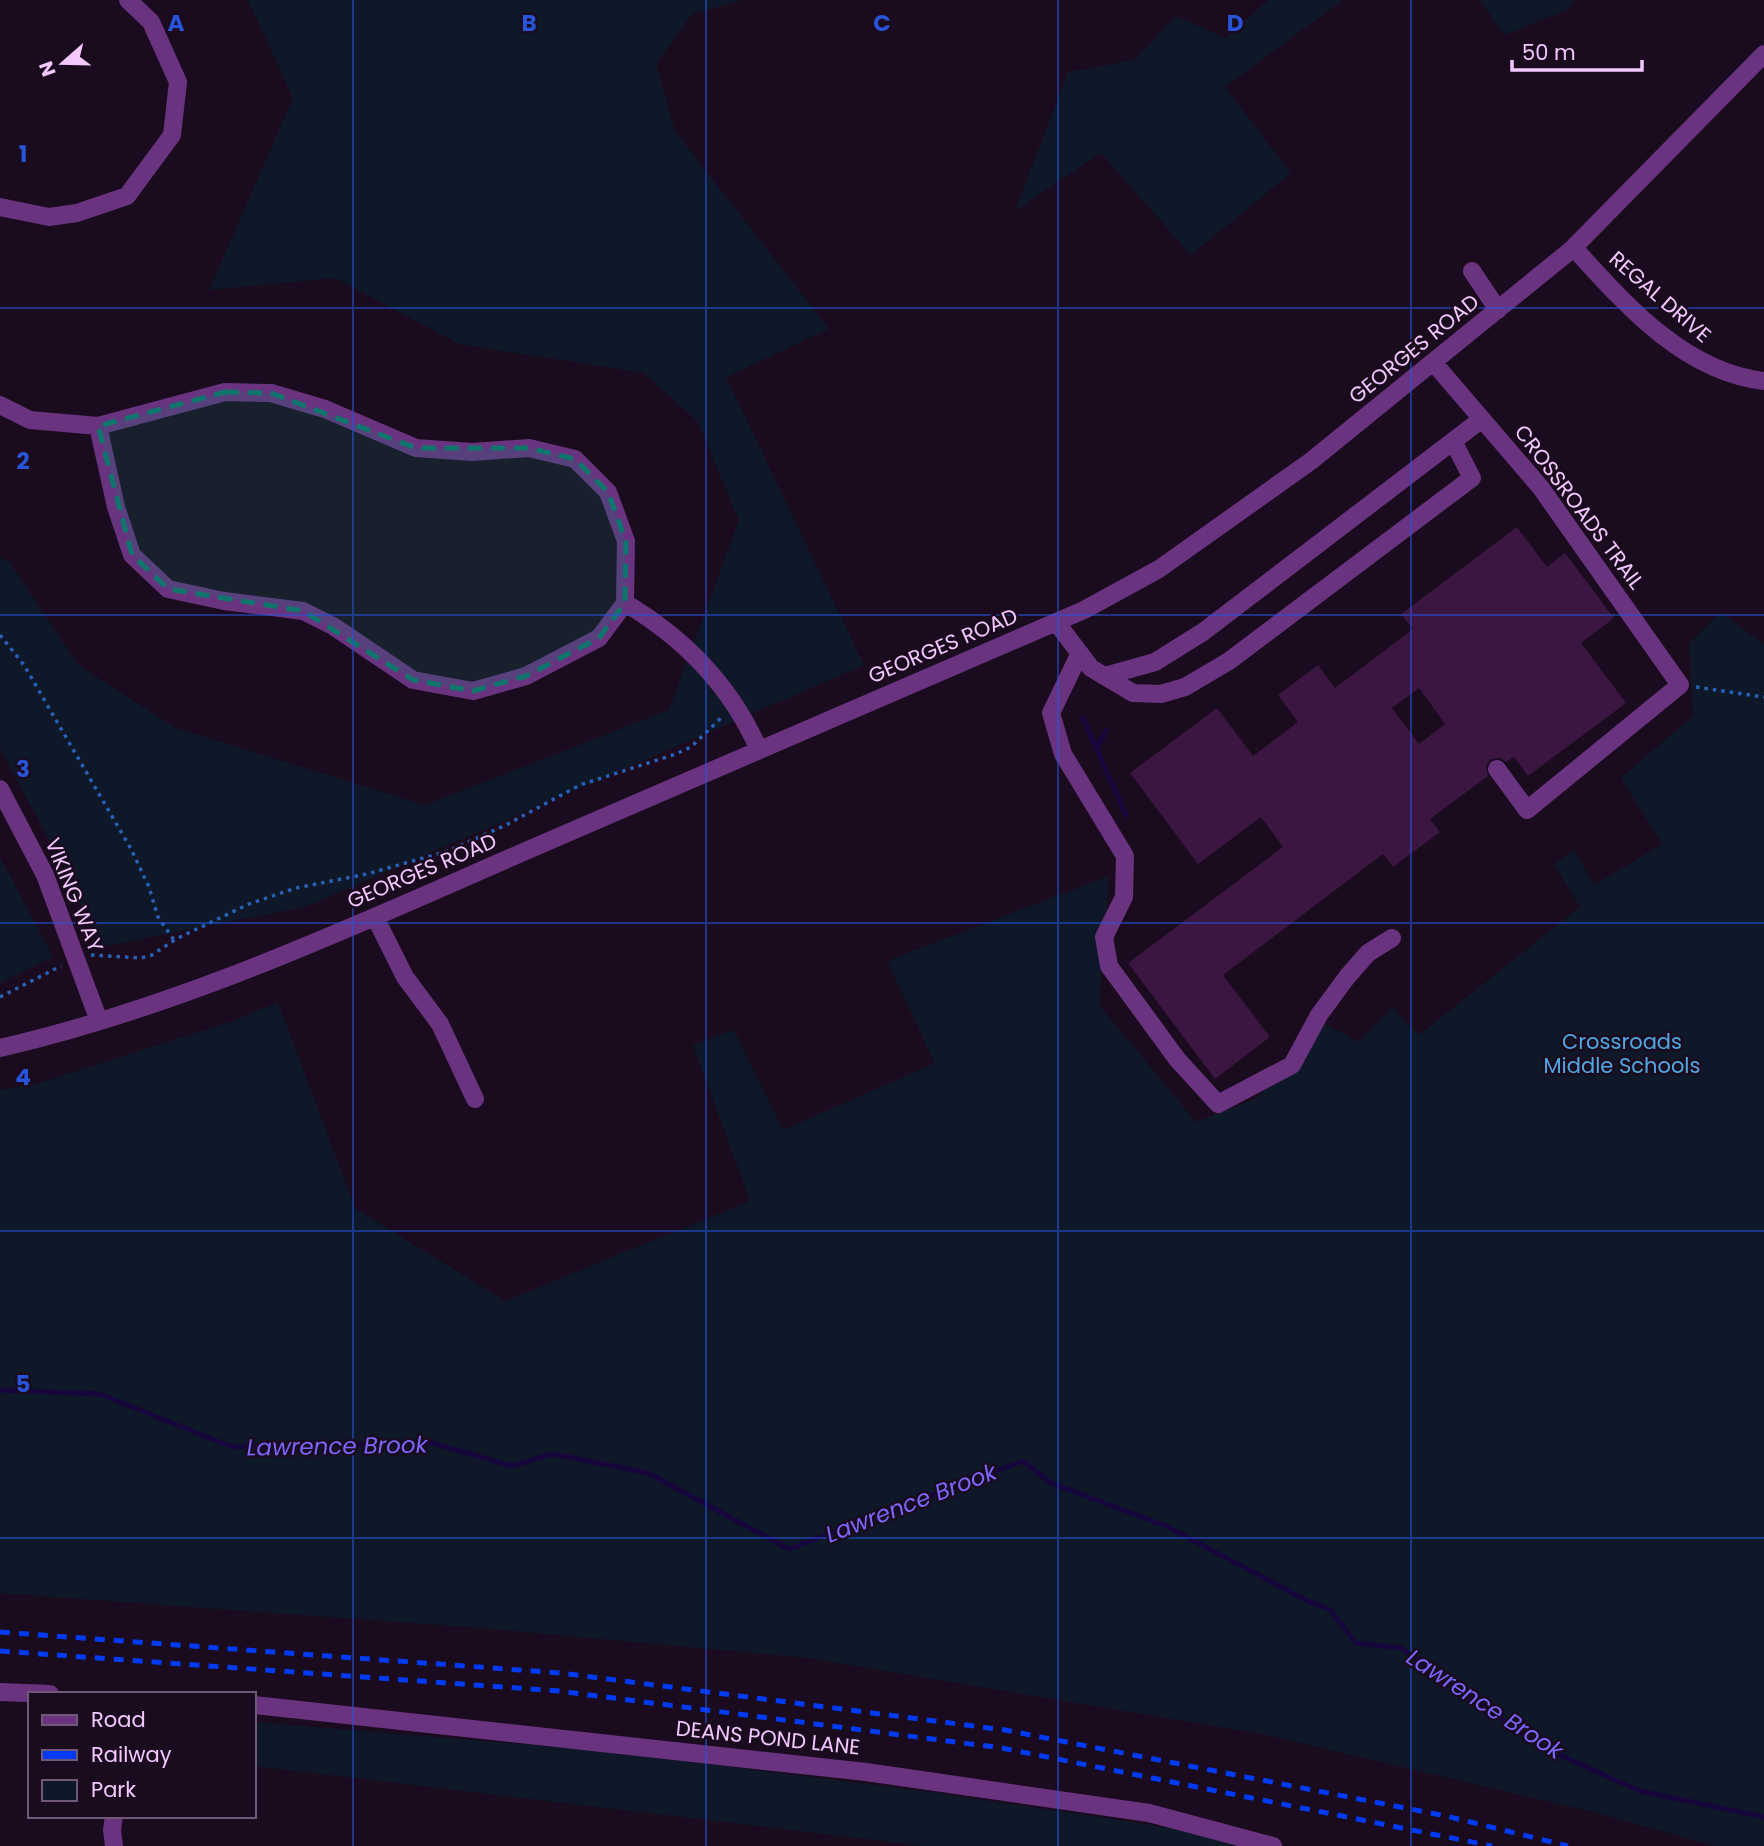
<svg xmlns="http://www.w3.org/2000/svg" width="1764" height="1846" font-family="Poppins,sans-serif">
<rect width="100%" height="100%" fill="#1b0b1e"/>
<path fill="#0e1829" d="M 248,0 L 743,0 L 692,14 L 656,64 L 675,131 L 829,329 L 726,377 L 864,665 L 305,907 L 96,948 L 73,885 L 0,748 L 0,557 L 10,563 L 78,665 L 176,728 L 425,805 L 669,710 L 739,520 L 697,421 L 644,373 L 459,344 L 335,278 L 209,290 L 293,98 Z
M 1268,0 L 1343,0 L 1225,87 L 1291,173 L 1191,255 L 1101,153 L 1015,211 L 1068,72 L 1135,60 L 1175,16 L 1226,38 Z
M 1480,0 L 1574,0 L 1569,9 L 1504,35 Z
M 1720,612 L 1764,644 L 1764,1846 L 1715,1846 L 1597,1813 L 1267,1735 L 808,1658 L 481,1628 L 0,1593 L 0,1090 L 39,1083 L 233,1021 L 278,1002 L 355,1208 L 505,1301 L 750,1201 L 693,1045 L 734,1030 L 783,1130 L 935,1063 L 887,961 L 1109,876 L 1099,1005 L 1196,1122 L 1257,1098 L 1322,1022 L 1359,1042 L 1392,1007 L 1419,1035 L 1580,907 L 1554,864 L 1574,850 L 1594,885 L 1662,844 L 1621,778 L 1693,716 L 1689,644 Z
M 0,857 L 53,957 L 0,983 Z
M 254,1722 L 603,1751 L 930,1792 L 1184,1830 L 1235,1846 L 925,1846 L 254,1766 Z"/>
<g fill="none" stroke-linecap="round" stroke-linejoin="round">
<path stroke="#16063c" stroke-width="5" d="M 1083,718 L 1126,815
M 1097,748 L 1106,730
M 0,1390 L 100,1394 L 232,1447 L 433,1443 L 511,1466 L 553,1454 L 648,1473 L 789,1549 L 1023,1461 L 1051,1483 L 1166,1526 L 1306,1600 L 1330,1610 L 1356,1643 L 1401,1648 L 1544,1748 L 1640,1791 L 1764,1817"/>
</g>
<path fill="#3a1640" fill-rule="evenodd" d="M 1517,527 L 1547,567 L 1565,553 L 1614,618 L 1581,643 L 1626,703 L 1528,776 L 1514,757 L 1506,762 L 1501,758 L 1491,759 L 1486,765 L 1488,776 L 1430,819 L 1440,832 L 1393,867 L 1383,854 L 1223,975 L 1270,1037 L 1215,1079 L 1128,963 L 1283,847 L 1261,817 L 1198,864 L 1130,773 L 1217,708 L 1253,756 L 1298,722 L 1278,695 L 1318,665 L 1335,688 L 1413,629 L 1401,614 ZM 1419,688 L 1445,724 L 1419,744 L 1392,708 Z"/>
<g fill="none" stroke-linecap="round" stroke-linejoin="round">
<path stroke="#2760b5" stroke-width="3.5" stroke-dasharray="3.5 5" stroke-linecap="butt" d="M 0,635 L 24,665 L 131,849 L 149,887 L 158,917 L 174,940
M 1696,687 L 1764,697
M 91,955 L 141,958 L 152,955 L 176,939 L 249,904 L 296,888 L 367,874 L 448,851 L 506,825 L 580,785 L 676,754 L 691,747 L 722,717
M 0,997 L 61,966"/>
<path stroke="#693380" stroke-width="18" d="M 0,207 L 49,217 L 77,213 L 127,196 L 172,135 L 178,82 L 151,22 L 128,0
M 1574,248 C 1625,304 1684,372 1764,381
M 1472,271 L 1498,310
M 1433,362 L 1541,488 L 1680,685 L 1527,810 L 1497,769
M 0,405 L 30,420 L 98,426 L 225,392 L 271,393 L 325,409 L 416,448 L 472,452 L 529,448 L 575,459 L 608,492 L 626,541 L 625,603 L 599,638 L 526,676 L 473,691 L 413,680 L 333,626 L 303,611 L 224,601 L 168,589 L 132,555 L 116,507 L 98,426
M 625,603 C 684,638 731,686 759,750
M 1056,622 L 1091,668 L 1133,693 L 1161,694 L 1185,687 L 1229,661 L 1472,478 L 1453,441
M 1080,653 L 1051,713 L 1063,754 L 1125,856 L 1124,897 L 1104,937 L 1109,966 L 1177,1059 L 1218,1104 L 1292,1065 L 1319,1015 L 1347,977 L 1368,953 L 1392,938
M 1105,676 L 1155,662 L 1203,632 L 1482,419
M 0,789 L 45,875 L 99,1021
M 375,917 L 405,977 L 440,1024 L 475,1099
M 0,1048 C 183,1006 356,925 528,850 C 713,770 898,690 1084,610 L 1159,569 L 1311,461 L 1571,250 L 1764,54
M 0,1692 L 50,1694
M 254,1705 L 866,1772 L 1149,1813 L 1273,1846
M 114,1816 L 112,1830 L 114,1846"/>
<path stroke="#003bf3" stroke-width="5" stroke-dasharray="10 9" stroke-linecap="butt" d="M 0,1632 L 561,1673 L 1005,1730 L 1446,1816 L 1568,1846
M 0,1651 L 559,1691 L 1002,1748 L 1492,1846"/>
</g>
<path fill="#0f766e" fill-opacity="0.2" stroke="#0f766e" stroke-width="5" stroke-dasharray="14 9" stroke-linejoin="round" d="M 225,392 L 271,393 L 416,448 L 529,448 L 575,459 L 608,492 L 626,541 L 625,603 L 599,638 L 526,676 L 473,691 L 413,680 L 303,611 L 168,589 L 132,555 L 98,426 Z"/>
<path fill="none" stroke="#2854da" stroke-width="2" stroke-opacity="0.55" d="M 353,0 L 353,1846M 706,0 L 706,1846M 1058,0 L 1058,1846M 1411,0 L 1411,1846M 0,308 L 1764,308M 0,615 L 1764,615M 0,923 L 1764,923M 0,1231 L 1764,1231M 0,1538 L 1764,1538"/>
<g text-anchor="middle" stroke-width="5" stroke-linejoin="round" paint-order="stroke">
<g font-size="21" fill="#f2c8ff" stroke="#1b0b1e">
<text transform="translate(1660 297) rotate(41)" y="7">REGAL DRIVE</text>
<text transform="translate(1414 349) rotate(-39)" y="7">GEORGES ROAD</text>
<text transform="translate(1579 507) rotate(53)" y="7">CROSSROADS TRAIL</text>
<text transform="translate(943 646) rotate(-23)" y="7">GEORGES ROAD</text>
<text transform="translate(422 871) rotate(-23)" y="7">GEORGES ROAD</text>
<text transform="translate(74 895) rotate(68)" y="7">VIKING WAY</text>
<text transform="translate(768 1738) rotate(6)" y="7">DEANS POND LANE</text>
</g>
<g font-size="21" fill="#4fa8e4" stroke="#1b0b1e">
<text x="1622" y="1049">Crossroads<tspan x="1622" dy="24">Middle Schools</tspan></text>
</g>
<g font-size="23" font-style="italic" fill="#7967ff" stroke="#1b0b1e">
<text transform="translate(337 1446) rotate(-1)" y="8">Lawrence Brook</text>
<text transform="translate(911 1503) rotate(-21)" y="8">Lawrence Brook</text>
<text transform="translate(1485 1704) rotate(33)" y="8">Lawrence Brook</text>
</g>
</g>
<g font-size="23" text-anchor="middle" font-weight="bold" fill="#2854da" stroke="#1b0b1e" stroke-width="5" stroke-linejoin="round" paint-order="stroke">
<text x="176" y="31">A</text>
<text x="529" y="31">B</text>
<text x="882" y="31">C</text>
<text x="1235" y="31">D</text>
<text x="23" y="162">1</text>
<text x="23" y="469">2</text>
<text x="23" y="777">3</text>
<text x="23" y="1085">4</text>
<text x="23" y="1392">5</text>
</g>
<rect x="28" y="1692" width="228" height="126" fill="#1b0b1e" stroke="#715778" stroke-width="2"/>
<rect x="42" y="1715" width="35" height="10" fill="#693380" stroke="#715778" stroke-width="2"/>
<text x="91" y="1727" font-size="21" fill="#f2c8ff">Road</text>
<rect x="42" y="1750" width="35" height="10" fill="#003bf3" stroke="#715778" stroke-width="2"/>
<text x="91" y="1762" font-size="21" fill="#f2c8ff">Railway</text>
<rect x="42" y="1780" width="35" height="21" fill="#0e1829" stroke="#715778" stroke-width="2"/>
<text x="91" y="1797" font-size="21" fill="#f2c8ff">Park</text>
<g transform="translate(63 63) rotate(250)" stroke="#1b0b1e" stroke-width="5" paint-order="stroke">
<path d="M0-5L12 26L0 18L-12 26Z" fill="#f2c8ff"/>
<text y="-10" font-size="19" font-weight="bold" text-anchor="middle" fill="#f2c8ff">N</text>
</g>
<path d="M1512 60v10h130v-10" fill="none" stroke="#f2c8ff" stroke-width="3.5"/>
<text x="1522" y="60" font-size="21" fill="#f2c8ff" stroke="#1b0b1e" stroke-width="5" paint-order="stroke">50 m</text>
</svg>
